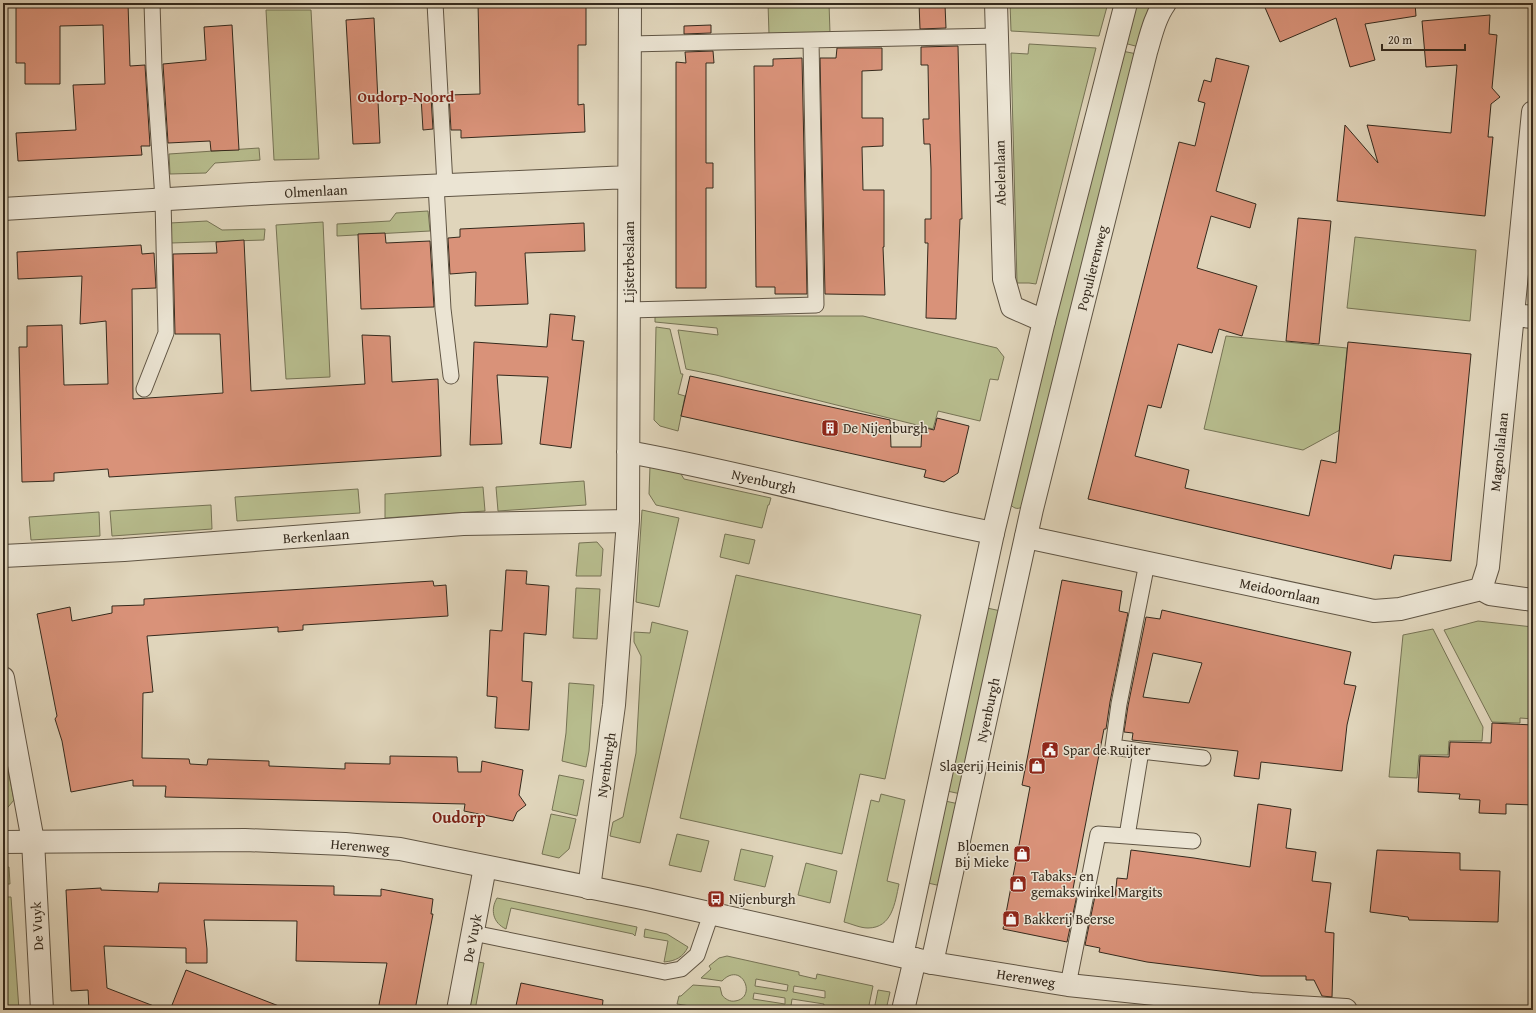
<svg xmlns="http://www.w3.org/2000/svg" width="1536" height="1013" font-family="'Gentium Book Plus',serif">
<rect width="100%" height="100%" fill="#e0d5bb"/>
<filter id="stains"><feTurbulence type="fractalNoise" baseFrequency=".005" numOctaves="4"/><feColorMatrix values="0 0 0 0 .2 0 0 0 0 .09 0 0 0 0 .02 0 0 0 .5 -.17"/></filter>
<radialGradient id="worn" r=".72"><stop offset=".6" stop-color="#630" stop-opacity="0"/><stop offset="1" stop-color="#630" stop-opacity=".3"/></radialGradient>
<path fill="#b7bc8d" stroke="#767355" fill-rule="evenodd" d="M 768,3 L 829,3 L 830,33 L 769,35 Z
M 1010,3 L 1108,3 L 1099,36 L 1011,31 Z
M 1135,3 L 1155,3 L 1139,47 L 1124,43 Z
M 266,10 L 311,10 L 319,159 L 274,160 Z
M 1029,44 L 1096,48 L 1036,284 L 1029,283 L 1017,283 L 1011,53 L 1028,54 Z
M 1122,51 L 1137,54 L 1022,507 C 1017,510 1013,508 1009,503 Z
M 259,148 L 260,160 L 215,163 L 206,173 L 170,174 L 169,154 Z
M 428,211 L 430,231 L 337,236 L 337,224 L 390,221 L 396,213 Z
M 207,221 L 222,230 L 265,229 L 264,240 L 171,243 L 170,223 Z
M 323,222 L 330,377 L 286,379 L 276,225 Z
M 1355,237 L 1476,250 L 1470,321 L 1347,308 Z
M 655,314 L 715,316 L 863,316 L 997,348 L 1004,357 L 998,380 L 990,379 L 980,421 L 938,411 L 933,429 L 716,375 L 686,369 L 678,330 L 718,335 L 717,328 L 655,322 Z
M 656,327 L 670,329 L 681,374 L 683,374 L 678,394 L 685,396 L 678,431 L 660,426 L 654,420 Z
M 1226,336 L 1347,348 L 1340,430 L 1303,450 L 1204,429 Z
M 650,466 L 678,469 L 684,479 L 771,498 L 769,505 L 768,505 L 762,528 L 656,505 L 649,494 Z
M 584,481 L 586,505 L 498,511 L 496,487 Z
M 483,487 L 485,511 L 385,518 L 385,494 Z
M 358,489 L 360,513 L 237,521 L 235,497 Z
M 211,505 L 212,529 L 112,536 L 110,511 Z
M 642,510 L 679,518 L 659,607 L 636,602 Z
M 99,512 L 100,536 L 31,540 L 29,517 Z
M 725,534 L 755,540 L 749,564 L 720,557 Z
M 597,542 L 603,549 L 601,576 L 576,576 L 579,543 Z
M 736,575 L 921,615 L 885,779 L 860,774 L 842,854 L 680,818 Z
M 576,588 L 600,589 L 597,639 L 573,638 Z
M 987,608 L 1001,611 L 961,794 L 947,791 Z
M 1478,621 L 1533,627 L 1533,719 L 1520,718 L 1520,723 L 1492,722 L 1444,630 Z
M 652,622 L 688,631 L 640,843 L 610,836 L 613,822 L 623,817 L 636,753 L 641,663 L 641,656 L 634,642 L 634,632 L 650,633 Z
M 1433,629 L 1483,727 L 1482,741 L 1449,741 L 1448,755 L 1419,755 L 1417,778 L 1389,777 L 1403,635 Z
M 569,683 L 594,685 L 589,751 L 586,767 L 562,761 L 566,733 Z
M 3,743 L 14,800 L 3,813 Z
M 559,775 L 584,780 L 577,816 L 552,810 Z
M 881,794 L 905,800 L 887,881 L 899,884 C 895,903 892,928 868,928 C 860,928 852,924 844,922 L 871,800 L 879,802 Z
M 945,801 L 959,804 L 941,886 L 928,883 Z
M 551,814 L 576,819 L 569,849 L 559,858 L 542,854 Z
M 677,834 L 709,841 L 701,872 L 669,865 Z
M 741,849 L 773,856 L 765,887 L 734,880 Z
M 806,863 L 837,871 L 830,903 L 798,895 Z
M 9,867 L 10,884 L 3,884 L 3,868 Z
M 3,897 L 11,897 L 19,1010 L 3,1010 Z
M 497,898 L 637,927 L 635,936 L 633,934 L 511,908 L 506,929 C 493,923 490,910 497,898 Z
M 645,929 L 667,934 L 688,947 C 683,957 676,961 664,962 L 668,941 L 644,937 Z
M 727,956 L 799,972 L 799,975 L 816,979 L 817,974 L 873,986 L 868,1010 L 823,1010 L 824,1004 L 792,999 L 791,1006 L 816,1010 L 717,1010 L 677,1004 L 679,996 L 681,996 L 693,985 L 720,987 L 722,995 C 725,999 730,1002 735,1001 C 758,998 742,960 722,981 L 701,978 L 711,969 L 709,966 L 719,958 ZM 756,979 L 788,985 L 787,991 L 755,986 ZM 794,986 L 825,991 L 825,998 L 793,992 ZM 754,993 L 785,998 L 785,1004 L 753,999 Z
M 478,962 L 484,963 L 475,1010 L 469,1010 Z
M 878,990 L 890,992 L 886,1010 L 874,1010 Z"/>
<path fill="#d99279" stroke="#352a1d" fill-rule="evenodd" d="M 16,3 L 128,3 L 130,66 L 145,65 L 150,146 L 141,146 L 142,155 L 18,161 L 16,133 L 76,130 L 73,85 L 105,84 L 103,25 L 60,26 L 60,84 L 25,84 L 25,63 L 16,63 Z
M 478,3 L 586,3 L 586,45 L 578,45 L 578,105 L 584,104 L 585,132 L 461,138 L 461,130 L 451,130 L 449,95 L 480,94 Z
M 919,3 L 940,3 L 940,5 L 945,5 L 946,28 L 920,29 Z
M 1263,3 L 1415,3 L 1416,16 L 1365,24 L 1375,60 L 1350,67 L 1336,18 L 1280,42 Z
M 1490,15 L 1489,34 L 1497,35 L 1492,88 L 1500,97 L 1491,104 L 1488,137 L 1493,137 L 1485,216 L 1337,201 L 1345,125 L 1378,163 L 1367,125 L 1451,133 L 1457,65 L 1426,67 L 1422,21 Z
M 374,18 L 380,143 L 353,144 L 346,20 Z
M 232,25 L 239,150 L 211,151 L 210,141 L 168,143 L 163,64 L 206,60 L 204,27 Z
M 711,25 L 711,33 L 684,34 L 684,26 Z
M 958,46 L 962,219 L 960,219 L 956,319 L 926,318 L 928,243 L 925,243 L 925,219 L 931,219 L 931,169 L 930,144 L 924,144 L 923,119 L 929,119 L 928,65 L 921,65 L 921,47 Z
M 837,48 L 882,48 L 882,70 L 862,71 L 862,118 L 883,118 L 883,146 L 862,147 L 863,190 L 884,190 L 884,247 L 883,247 L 885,295 L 825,294 L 820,58 L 836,58 Z
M 713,51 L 714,63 L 706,63 L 706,163 L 713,163 L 713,188 L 706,188 L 706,288 L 676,288 L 676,62 L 686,63 L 685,52 Z
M 802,58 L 807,294 L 775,294 L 775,287 L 756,287 L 754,66 L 773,66 L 773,59 Z
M 1216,58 L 1249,66 L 1216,191 L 1256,204 L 1250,228 L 1211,216 L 1197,268 L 1257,286 L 1242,336 L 1219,329 L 1212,353 L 1178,344 L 1161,408 L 1148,405 L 1135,456 L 1189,470 L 1185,488 L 1309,516 L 1321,460 L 1336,463 L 1348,342 L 1471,354 L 1451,561 L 1394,555 L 1391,569 L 1088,499 L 1179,142 L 1195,146 L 1205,103 L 1198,101 L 1204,80 L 1211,82 Z
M 421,97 L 431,97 L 433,129 L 423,130 Z
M 1298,218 L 1331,221 L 1319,344 L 1286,341 Z
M 584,223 L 585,251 L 525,253 L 528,304 L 475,306 L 476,272 L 450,274 L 448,238 L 460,237 L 460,229 Z
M 385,233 L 386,243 L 430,241 L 434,307 L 361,309 L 358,234 Z
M 244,240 L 251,391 L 365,384 L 362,335 L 390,336 L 392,382 L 438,379 L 441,456 L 109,477 L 108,469 L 54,473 L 54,481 L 22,482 L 19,347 L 27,347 L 27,326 L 62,325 L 64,385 L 108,384 L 107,353 L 106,321 L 80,324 L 82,276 L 18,279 L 17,252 L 141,245 L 142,254 L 154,253 L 156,288 L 132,289 L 133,399 L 223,393 L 220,334 L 175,334 L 173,254 L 217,253 L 216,242 Z
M 550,314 L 575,316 L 572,340 L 584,341 L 571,448 L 540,444 L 548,377 L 497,375 L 502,444 L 470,445 L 474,342 L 547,347 Z
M 690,376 L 890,420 L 891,447 L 921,447 L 922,427 L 934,430 L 937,418 L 969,426 L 958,473 L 944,482 L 924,477 L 926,470 L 681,416 Z
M 506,570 L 527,571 L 526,584 L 549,586 L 546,635 L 524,633 L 522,681 L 532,682 L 529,730 L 495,728 L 497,697 L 487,696 L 490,630 L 502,631 Z
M 1062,580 L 1122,591 L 1119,611 L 1128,613 L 1110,702 L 1106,729 L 1104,729 L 1072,894 L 1077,895 L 1067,942 L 1003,929 L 1030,787 L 1022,785 Z
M 433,581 L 434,586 L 446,585 L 448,616 L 303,625 L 303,630 L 278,632 L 278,627 L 147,636 L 153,692 L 143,693 L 142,758 L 189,759 L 190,764 L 207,765 L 208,759 L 269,761 L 269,766 L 345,769 L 345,763 L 390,764 L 390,756 L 457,757 L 458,772 L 481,772 L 482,761 L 523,770 L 519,795 L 526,805 L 517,812 L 513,821 L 464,811 L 465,804 L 165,797 L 166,786 L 133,786 L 133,780 L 71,792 L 62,741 L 55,719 L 57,716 L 37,614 L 70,607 L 72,621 L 112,613 L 112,606 L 144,605 L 144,599 Z
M 1162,610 L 1351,652 L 1344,684 L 1356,686 L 1347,725 L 1342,771 L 1261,762 L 1259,779 L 1234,776 L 1238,751 L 1132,740 L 1133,733 L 1124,732 L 1128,706 L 1146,617 L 1160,619 ZM 1153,653 L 1202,663 L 1189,703 L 1143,697 Z
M 1492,723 L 1533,725 L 1533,805 L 1506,804 L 1506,814 L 1479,813 L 1480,800 L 1459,799 L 1460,794 L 1418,792 L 1420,756 L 1449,757 L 1450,742 L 1491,743 Z
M 1258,804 L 1291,809 L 1286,848 L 1316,852 L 1312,881 L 1331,883 L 1325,932 L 1334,933 L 1332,997 L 1322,996 L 1314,980 L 1306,980 L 1306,976 L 1261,976 L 1147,962 L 1099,952 L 1100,948 L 1085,945 L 1095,896 L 1115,898 L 1117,878 L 1127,879 L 1131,850 L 1194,858 L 1250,867 Z
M 1377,850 L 1460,853 L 1460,870 L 1500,871 L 1498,922 L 1409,920 L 1408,917 L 1370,912 Z
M 159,883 L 334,886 L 334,895 L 381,896 L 381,889 L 433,899 L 431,914 L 433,914 L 415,1010 L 378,1010 L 387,963 L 296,961 L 297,921 L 204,920 L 207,949 L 207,963 L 186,963 L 186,948 L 104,946 L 107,988 L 159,1008 L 159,1010 L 89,1010 L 88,990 L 71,991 L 66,890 L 101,888 L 101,890 L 158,892 Z
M 186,970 L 284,1008 L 284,1010 L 170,1010 Z
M 521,983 L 603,1000 L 602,1010 L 515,1010 Z"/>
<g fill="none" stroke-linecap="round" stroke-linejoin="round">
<defs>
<path id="service" d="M 435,3 L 445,185
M 630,44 L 997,36
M 436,185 L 443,309 L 451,376
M 629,310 L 816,305 L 811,41
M 144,389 L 166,333 L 163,199 L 154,68 L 152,3
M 1141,751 L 1203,758
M 1127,836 L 1193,841
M 473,933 L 665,972 L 681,969 L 697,955 L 711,914
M 1068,985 L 1098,834 L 1127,836 L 1141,751 L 1113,747 L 1119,704 L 1147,563"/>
<path id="minor" d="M 996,3 L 1004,279 L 1012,307 L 1044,321
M 3,209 L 270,193 L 629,177
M 1513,315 L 1533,317
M 628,452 C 751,474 871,509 993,533
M 1026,537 L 1374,611 L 1400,609 L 1481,589 L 1490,594 L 1533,600
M 3,556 L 124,550 L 463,524 L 628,521
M 1481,589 L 1488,567 L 1533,112
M 3,678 L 33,841 L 42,1010
M 589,888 L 614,705 L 628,521 L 630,3
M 932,963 L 1068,985 L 1251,1004 L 1346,1010
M 458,1010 L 485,867
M 903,1010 L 915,959"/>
<path id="tertiary" d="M 3,842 L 245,840 L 345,844 L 400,849 L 647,899 L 932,963 L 1032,509 L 1146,52 C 1151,35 1155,17 1165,3
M 902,956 L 993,533 L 1044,321 L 1126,3"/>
</defs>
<use href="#service" stroke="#605544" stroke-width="17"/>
<use href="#minor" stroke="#605544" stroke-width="24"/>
<use href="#tertiary" stroke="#605544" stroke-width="24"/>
<use href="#service" stroke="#ebe4d3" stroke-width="15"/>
<use href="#minor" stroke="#ebe4d3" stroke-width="22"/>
<use href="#tertiary" stroke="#ebe4d3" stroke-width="22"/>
</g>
<defs>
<symbol id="building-square" viewBox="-11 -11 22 22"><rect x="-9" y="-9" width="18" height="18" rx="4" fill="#8f2418" stroke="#ebe4d3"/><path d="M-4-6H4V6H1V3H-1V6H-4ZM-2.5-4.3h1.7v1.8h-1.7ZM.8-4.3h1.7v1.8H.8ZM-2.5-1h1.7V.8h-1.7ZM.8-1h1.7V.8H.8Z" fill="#fff"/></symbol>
<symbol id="civic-square" viewBox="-11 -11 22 22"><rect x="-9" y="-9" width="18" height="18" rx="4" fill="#8f2418" stroke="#ebe4d3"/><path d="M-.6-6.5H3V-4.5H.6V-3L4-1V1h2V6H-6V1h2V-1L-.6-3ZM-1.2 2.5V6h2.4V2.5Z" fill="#fff"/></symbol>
<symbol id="shop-square" viewBox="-11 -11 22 22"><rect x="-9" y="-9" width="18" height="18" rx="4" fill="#8f2418" stroke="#ebe4d3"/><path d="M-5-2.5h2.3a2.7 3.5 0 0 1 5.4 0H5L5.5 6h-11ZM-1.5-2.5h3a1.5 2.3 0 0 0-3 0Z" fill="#fff"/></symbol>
<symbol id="bus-square" viewBox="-11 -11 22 22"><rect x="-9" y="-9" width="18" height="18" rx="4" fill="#8f2418" stroke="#ebe4d3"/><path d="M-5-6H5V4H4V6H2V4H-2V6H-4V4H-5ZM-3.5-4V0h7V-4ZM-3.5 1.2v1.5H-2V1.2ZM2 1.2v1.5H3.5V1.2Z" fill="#fff"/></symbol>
</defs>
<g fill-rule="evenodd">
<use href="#building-square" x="820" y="418" width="20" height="20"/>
<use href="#civic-square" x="1040" y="740" width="20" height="20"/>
<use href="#shop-square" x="1027" y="756" width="20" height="20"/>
<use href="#shop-square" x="1012" y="844" width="20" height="20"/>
<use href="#shop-square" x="1008" y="874" width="20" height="20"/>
<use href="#bus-square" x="706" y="889" width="20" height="20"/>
<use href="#shop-square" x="1001" y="909" width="20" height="20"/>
</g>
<g text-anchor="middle" stroke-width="3" stroke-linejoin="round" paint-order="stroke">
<g font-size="14" fill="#352a1d" stroke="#ebe4d3">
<text transform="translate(1000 173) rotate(-91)" y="5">Abelenlaan</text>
<text transform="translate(316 191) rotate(-3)" y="5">Olmenlaan</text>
<text transform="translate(629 262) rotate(-90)" y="5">Lijsterbeslaan</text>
<text transform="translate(1092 268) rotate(-76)" y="5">Populierenweg</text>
<text transform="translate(1499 452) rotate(-84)" y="5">Magnolialaan</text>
<text transform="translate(764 481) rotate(13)" y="5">Nyenburgh</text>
<text transform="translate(316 536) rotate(-4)" y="5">Berkenlaan</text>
<text transform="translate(1280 591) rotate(12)" y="5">Meidoornlaan</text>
<text transform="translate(988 710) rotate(-78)" y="5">Nyenburgh</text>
<text transform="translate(606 765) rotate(-82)" y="5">Nyenburgh</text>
<text transform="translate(360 846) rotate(5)" y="5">Herenweg</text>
<text transform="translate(37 926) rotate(-93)" y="5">De Vuyk</text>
<text transform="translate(472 938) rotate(-79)" y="5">De Vuyk</text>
<text transform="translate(1026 978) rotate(9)" y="5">Herenweg</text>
</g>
<g font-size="14" fill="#352a1d" stroke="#ebe4d3" text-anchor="start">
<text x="843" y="433">De Nijenburgh</text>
<text x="1063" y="755">Spar de Ruijter</text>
<text x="1024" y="771" text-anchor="end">Slagerij Heinis</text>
<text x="1009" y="851" text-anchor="end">Bloemen<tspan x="1009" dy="16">Bij Mieke</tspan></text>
<text x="1031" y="881">Tabaks- en<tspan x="1031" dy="16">gemakswinkel Margits</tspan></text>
<text x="729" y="904">Nijenburgh</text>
<text x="1024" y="924">Bakkerij Beerse</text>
</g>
<g font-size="15" font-weight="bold" fill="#7a1f14" stroke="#ebe4d3">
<text x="406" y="102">Oudorp-Noord</text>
</g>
<g font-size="16" font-weight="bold" fill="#7a1f14" stroke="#ebe4d3">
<text x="459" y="823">Oudorp</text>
</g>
</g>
<rect width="1536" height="1013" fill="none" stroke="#e0d5bb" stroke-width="16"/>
<rect x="4" y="4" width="1528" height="1005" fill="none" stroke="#352a1d" stroke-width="2"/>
<rect x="8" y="8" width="1520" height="997" fill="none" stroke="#352a1d"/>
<path d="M1382 44v6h83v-6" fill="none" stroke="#352a1d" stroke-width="2"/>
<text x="1388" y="44" font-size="12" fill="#352a1d" stroke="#ebe4d3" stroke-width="3" paint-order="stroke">20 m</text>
<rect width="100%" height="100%" filter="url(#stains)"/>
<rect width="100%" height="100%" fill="url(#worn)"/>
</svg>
